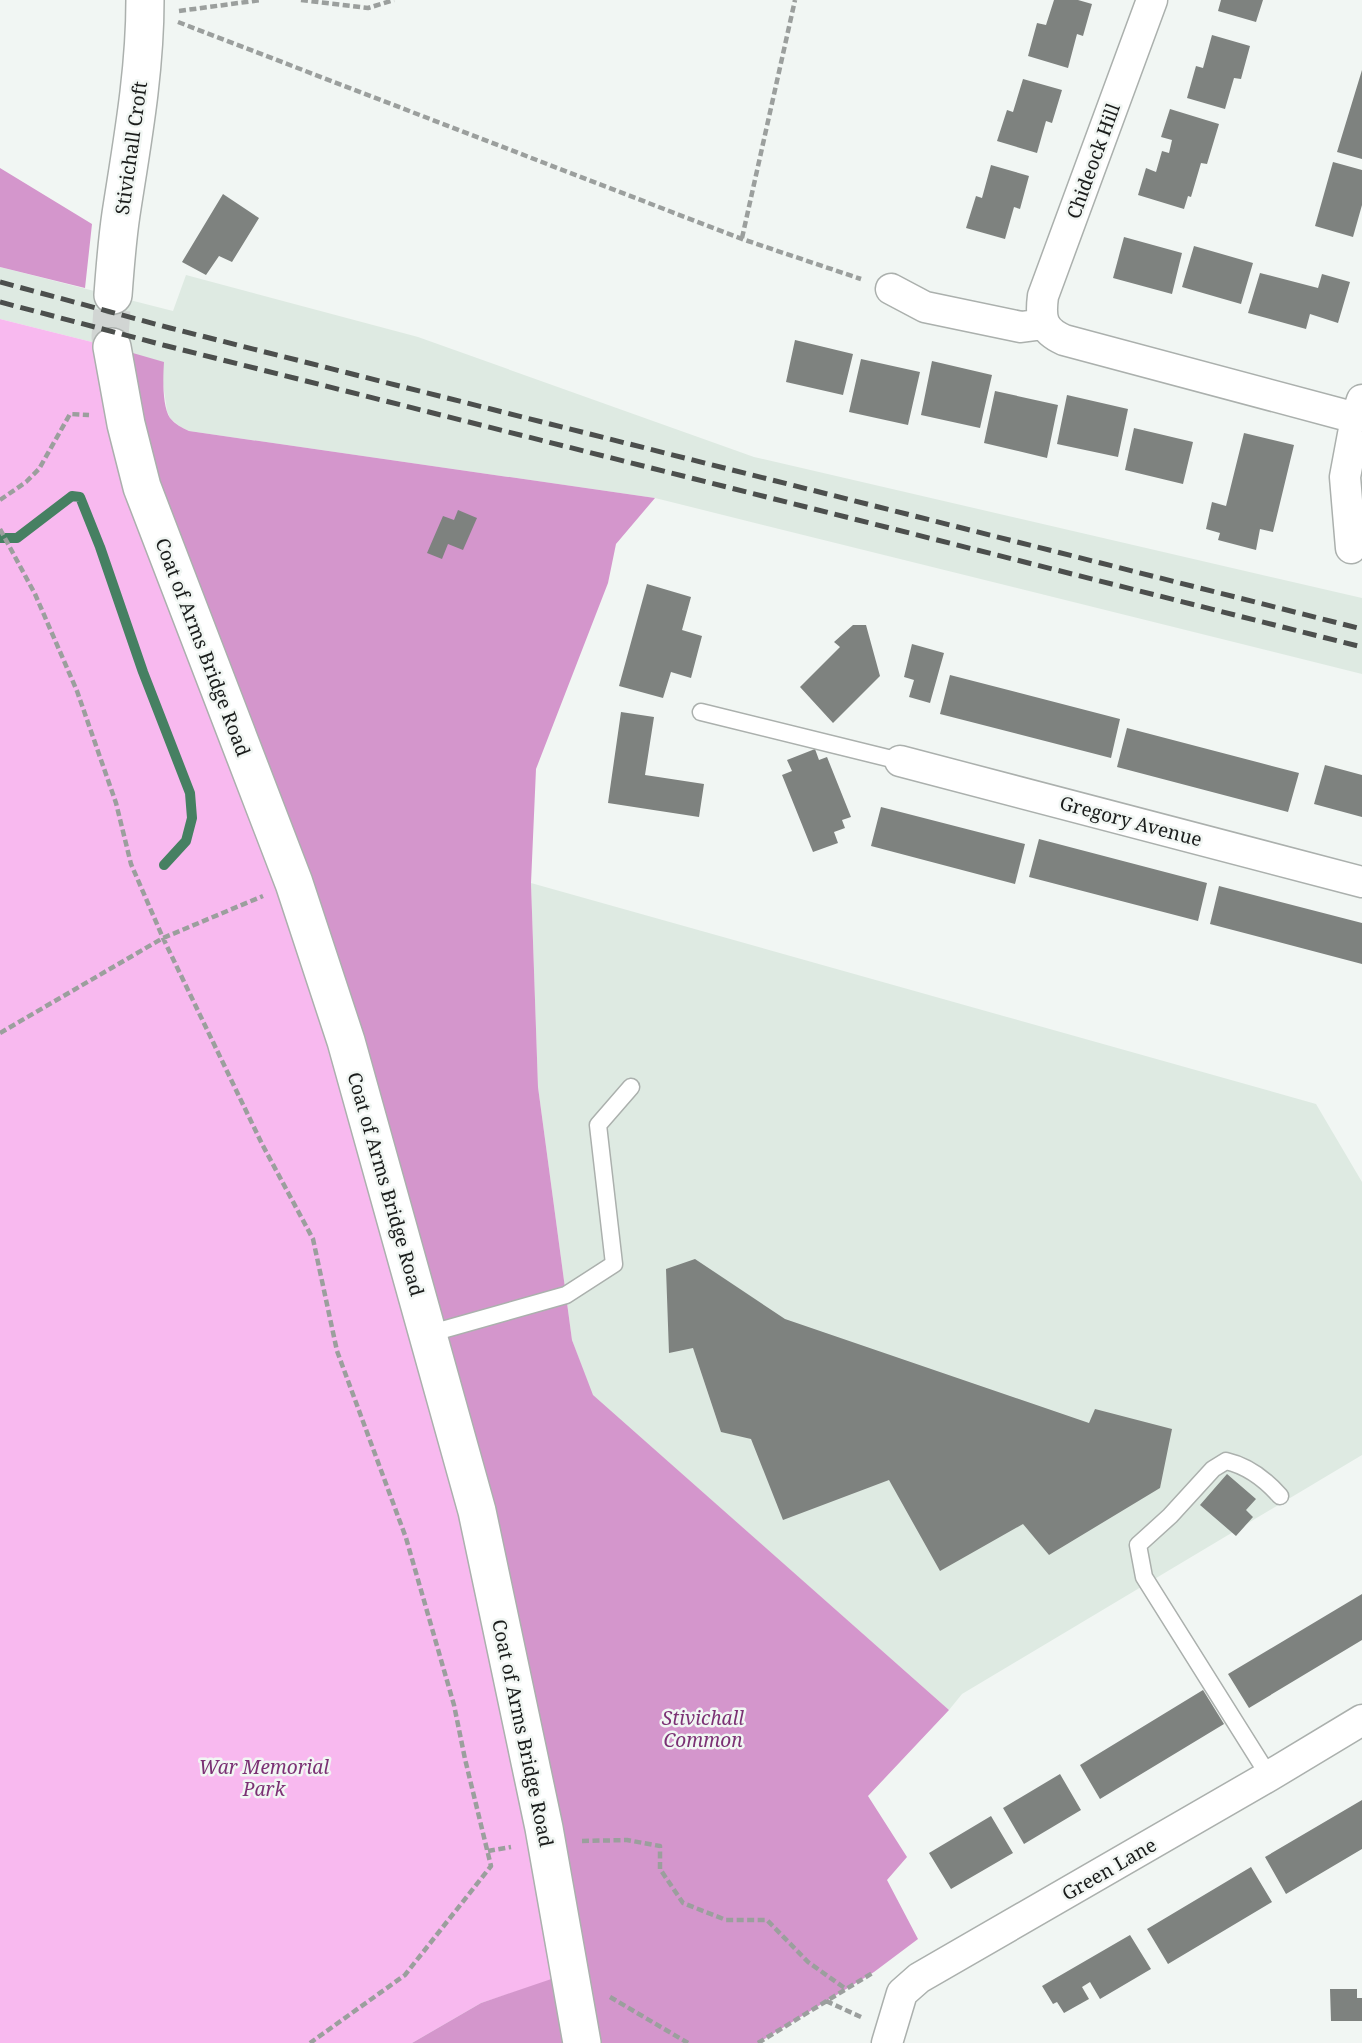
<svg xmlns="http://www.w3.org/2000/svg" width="1362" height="2043" font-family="'Noto Serif',serif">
<rect width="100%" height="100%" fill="#f1f6f3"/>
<path fill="#deeae2" d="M 0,267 L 173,311 L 186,275 L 418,337 L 754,457 L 1362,598 L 1362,674 L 655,498 L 189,431 L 179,426 L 170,418 L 167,411 L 163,384 L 112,347 L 0,319 Z
M 531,883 L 1316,1104 L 1362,1182 L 1362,1455 L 962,1694 L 949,1710 L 592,1395 L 572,1340 L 538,1087 Z"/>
<path fill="#f8b9ef" d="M 0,319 L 112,347 L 346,1041 L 570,1974 L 481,2003 L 412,2043 L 0,2043 Z"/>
<path fill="#d496cc" d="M 0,168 L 92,224 L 85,288 L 0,267 Z
M 112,347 L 164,362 C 163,377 162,406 170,418 C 175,424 182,428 189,431 L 655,498 L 616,544 L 608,583 L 536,769 L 531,883 L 538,1087 L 572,1340 L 593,1395 L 949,1710 L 868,1796 L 907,1857 L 887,1880 L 918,1939 L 874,1972 L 758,2043 L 412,2043 L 481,2003 L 569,1973 L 477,1511 Z"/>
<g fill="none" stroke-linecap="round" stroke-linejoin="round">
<path stroke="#468062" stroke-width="10" d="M 0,538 L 17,538 L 72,496 L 80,497 L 100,547 L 143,672 L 190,793 L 192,818 L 186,841 L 164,865"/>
</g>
<path fill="#7e827f" d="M 1054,0 L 1078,0 L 1092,4 L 1083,36 L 1077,34 L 1068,68 L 1028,56 L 1037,23 L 1046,25 Z
M 1221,0 L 1263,0 L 1256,22 L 1218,11 Z
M 1212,35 L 1250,46 L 1241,79 L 1234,78 L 1225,109 L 1187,98 L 1196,66 L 1203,68 Z
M 1362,70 L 1362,159 L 1337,152 Z
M 1023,79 L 1062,90 L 1052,123 L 1046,121 L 1037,153 L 997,141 L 1007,110 L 1013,112 Z
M 1170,109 L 1219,124 L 1207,164 L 1201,163 L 1191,197 L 1188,196 L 1184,209 L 1138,195 L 1146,168 L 1156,172 L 1162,151 L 1169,153 L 1172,140 L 1161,137 Z
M 1333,162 L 1362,170 L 1362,205 L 1353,237 L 1315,226 Z
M 991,165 L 1029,176 L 1020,209 L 1014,207 L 1005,239 L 966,228 L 976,196 L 982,198 Z
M 223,194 L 259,218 L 232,262 L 219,256 L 206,275 L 182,262 Z
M 1124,237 L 1182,253 L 1172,294 L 1113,278 Z
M 1194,246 L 1253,263 L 1241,304 L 1182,287 Z
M 1260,273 L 1318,288 L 1322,274 L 1350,282 L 1338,323 L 1310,314 L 1306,329 L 1248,313 Z
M 795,340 L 853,354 L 843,395 L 786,382 Z
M 861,359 L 920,372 L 908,425 L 849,412 Z
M 932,361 L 992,375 L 980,428 L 921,415 Z
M 995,391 L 1058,405 L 1047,458 L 984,443 Z
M 1067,395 L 1128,409 L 1118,457 L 1057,444 Z
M 1134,428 L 1193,442 L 1183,484 L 1125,470 Z
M 1244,433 L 1294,445 L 1273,532 L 1260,529 L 1256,550 L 1218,540 L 1220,533 L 1206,529 L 1212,502 L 1226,506 Z
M 458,510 L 477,518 L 463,550 L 448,544 L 442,559 L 427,553 L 443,516 L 454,520 Z
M 647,584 L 691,597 L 682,630 L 702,636 L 691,678 L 671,672 L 663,698 L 619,686 Z
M 853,625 L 866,625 L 880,676 L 833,723 L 800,687 L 840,647 L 834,642 Z
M 912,644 L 944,653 L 930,703 L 909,697 L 914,680 L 904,677 Z
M 950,675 L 1120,719 L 1111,758 L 940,714 Z
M 621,712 L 654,717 L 645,775 L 704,784 L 699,817 L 608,803 Z
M 1127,728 L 1299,773 L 1288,812 L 1117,767 Z
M 815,749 L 819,760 L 827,757 L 851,817 L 842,820 L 845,828 L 834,832 L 838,843 L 813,852 L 782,775 L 792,771 L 787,760 Z
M 1325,765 L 1362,775 L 1362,817 L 1314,804 Z
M 881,807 L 1025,844 L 1015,884 L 871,846 Z
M 1039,839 L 1207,883 L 1198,921 L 1029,877 Z
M 1219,886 L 1362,923 L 1362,964 L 1210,924 Z
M 695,1259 L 785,1319 L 1089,1423 L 1095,1409 L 1172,1429 L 1160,1488 L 1049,1555 L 1023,1524 L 940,1571 L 889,1480 L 783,1520 L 751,1439 L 721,1432 L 693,1348 L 669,1353 L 666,1269 Z
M 1227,1474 L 1256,1499 L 1246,1510 L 1253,1517 L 1236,1536 L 1200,1505 Z
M 1362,1594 L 1362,1640 L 1249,1708 L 1228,1674 Z
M 1203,1690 L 1224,1724 L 1100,1799 L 1080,1765 Z
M 1060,1774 L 1081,1810 L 1024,1844 L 1003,1808 Z
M 1362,1800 L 1362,1849 L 1286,1894 L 1265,1857 Z
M 991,1816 L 1013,1853 L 951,1889 L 929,1853 Z
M 1251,1867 L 1272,1902 L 1168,1964 L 1147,1929 Z
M 1130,1935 L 1151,1969 L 1100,1999 L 1090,1982 L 1082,1987 L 1089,1999 L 1064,2013 L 1057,2002 L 1053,2004 L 1042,1986 Z
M 1330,1989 L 1357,1989 L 1357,1998 L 1362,1998 L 1362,2021 L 1331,2021 Z"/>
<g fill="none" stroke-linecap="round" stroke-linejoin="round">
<path stroke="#d1d5d3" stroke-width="37" stroke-dasharray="37 18" stroke-linecap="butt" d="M 112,347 L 110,337 L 113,295"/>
<defs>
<path id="service" d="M 701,712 L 900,761
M 428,1334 L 566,1295 L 614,1264 L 598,1125 L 631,1087
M 1269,1776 L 1144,1577 L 1138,1545 L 1170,1516 L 1213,1469 L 1226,1461 C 1248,1466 1265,1479 1280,1496"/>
<path id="minor" d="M 1152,0 L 1043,296 C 1040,319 1042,330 1064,340 L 1356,418 L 1362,400
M 891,289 L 925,307 L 1021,327 L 1044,324
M 1351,548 L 1345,477 L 1356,418
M 900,761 L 1362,882
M 887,2043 L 902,1993 L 919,1978 L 1269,1776 L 1362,1720"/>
<path id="tertiary" d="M 113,295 C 115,268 117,241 121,214 C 132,143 145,73 145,0
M 112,347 L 126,424 L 142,487 L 294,883 L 346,1041 L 477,1511 L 544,1828 L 582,2043"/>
</defs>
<use href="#service" stroke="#abb0ad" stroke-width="19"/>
<use href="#minor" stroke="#abb0ad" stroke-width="33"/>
<use href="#tertiary" stroke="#abb0ad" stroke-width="40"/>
<path stroke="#9b9f9d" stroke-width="4.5" stroke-dasharray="7 3.5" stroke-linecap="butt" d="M 301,0 L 368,8 L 394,0
M 179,11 L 261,0
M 178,22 L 742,239 L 861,279
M 742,238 L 795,0
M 0,500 L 26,482 L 39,469 L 70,414 L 89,415
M 0,529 L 35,594 L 77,691 L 116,803 L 131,864 L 163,938 L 262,1144 L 313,1239 L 337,1351 L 406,1538 L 454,1705 L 465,1759 L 491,1866 L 405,1975 L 310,2043
M 0,1033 L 163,938 L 263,896
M 582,1841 L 627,1840 L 660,1846 L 660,1869 L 683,1903 L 726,1920 L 767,1920 L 808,1962 L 846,1989
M 488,1851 L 511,1847
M 610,1997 L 688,2043
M 826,2001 L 861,2017
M 758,2043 L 874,1972"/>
<use href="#service" stroke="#fff" stroke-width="16"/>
<use href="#minor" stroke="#fff" stroke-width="30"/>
<use href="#tertiary" stroke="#fff" stroke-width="37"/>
<path stroke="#4c4f4d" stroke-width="5" stroke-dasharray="14 7" stroke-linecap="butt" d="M 0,282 L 170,328 L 1362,629
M 0,302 L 167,346 L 1362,647"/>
</g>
<g text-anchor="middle" stroke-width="5" stroke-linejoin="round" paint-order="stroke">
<g font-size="19" fill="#1a1c1b" stroke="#f1f6f3">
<text transform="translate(131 148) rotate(-82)" y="7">Stivichall Croft</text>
<text transform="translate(1093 161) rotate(-70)" y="7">Chideock Hill</text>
<text transform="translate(203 647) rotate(69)" y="7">Coat of Arms Bridge Road</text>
<text transform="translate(1131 821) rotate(15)" y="7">Gregory Avenue</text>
<text transform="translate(386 1184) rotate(74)" y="7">Coat of Arms Bridge Road</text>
<text transform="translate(523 1733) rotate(78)" y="7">Coat of Arms Bridge Road</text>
<text transform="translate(1109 1869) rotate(-30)" y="7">Green Lane</text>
</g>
<g font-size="19" font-style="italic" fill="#7b3174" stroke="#f1f6f3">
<text x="703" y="1725">Stivichall<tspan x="703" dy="22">Common</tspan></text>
<text x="264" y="1774">War Memorial<tspan x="264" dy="22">Park</tspan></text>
</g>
</g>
</svg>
